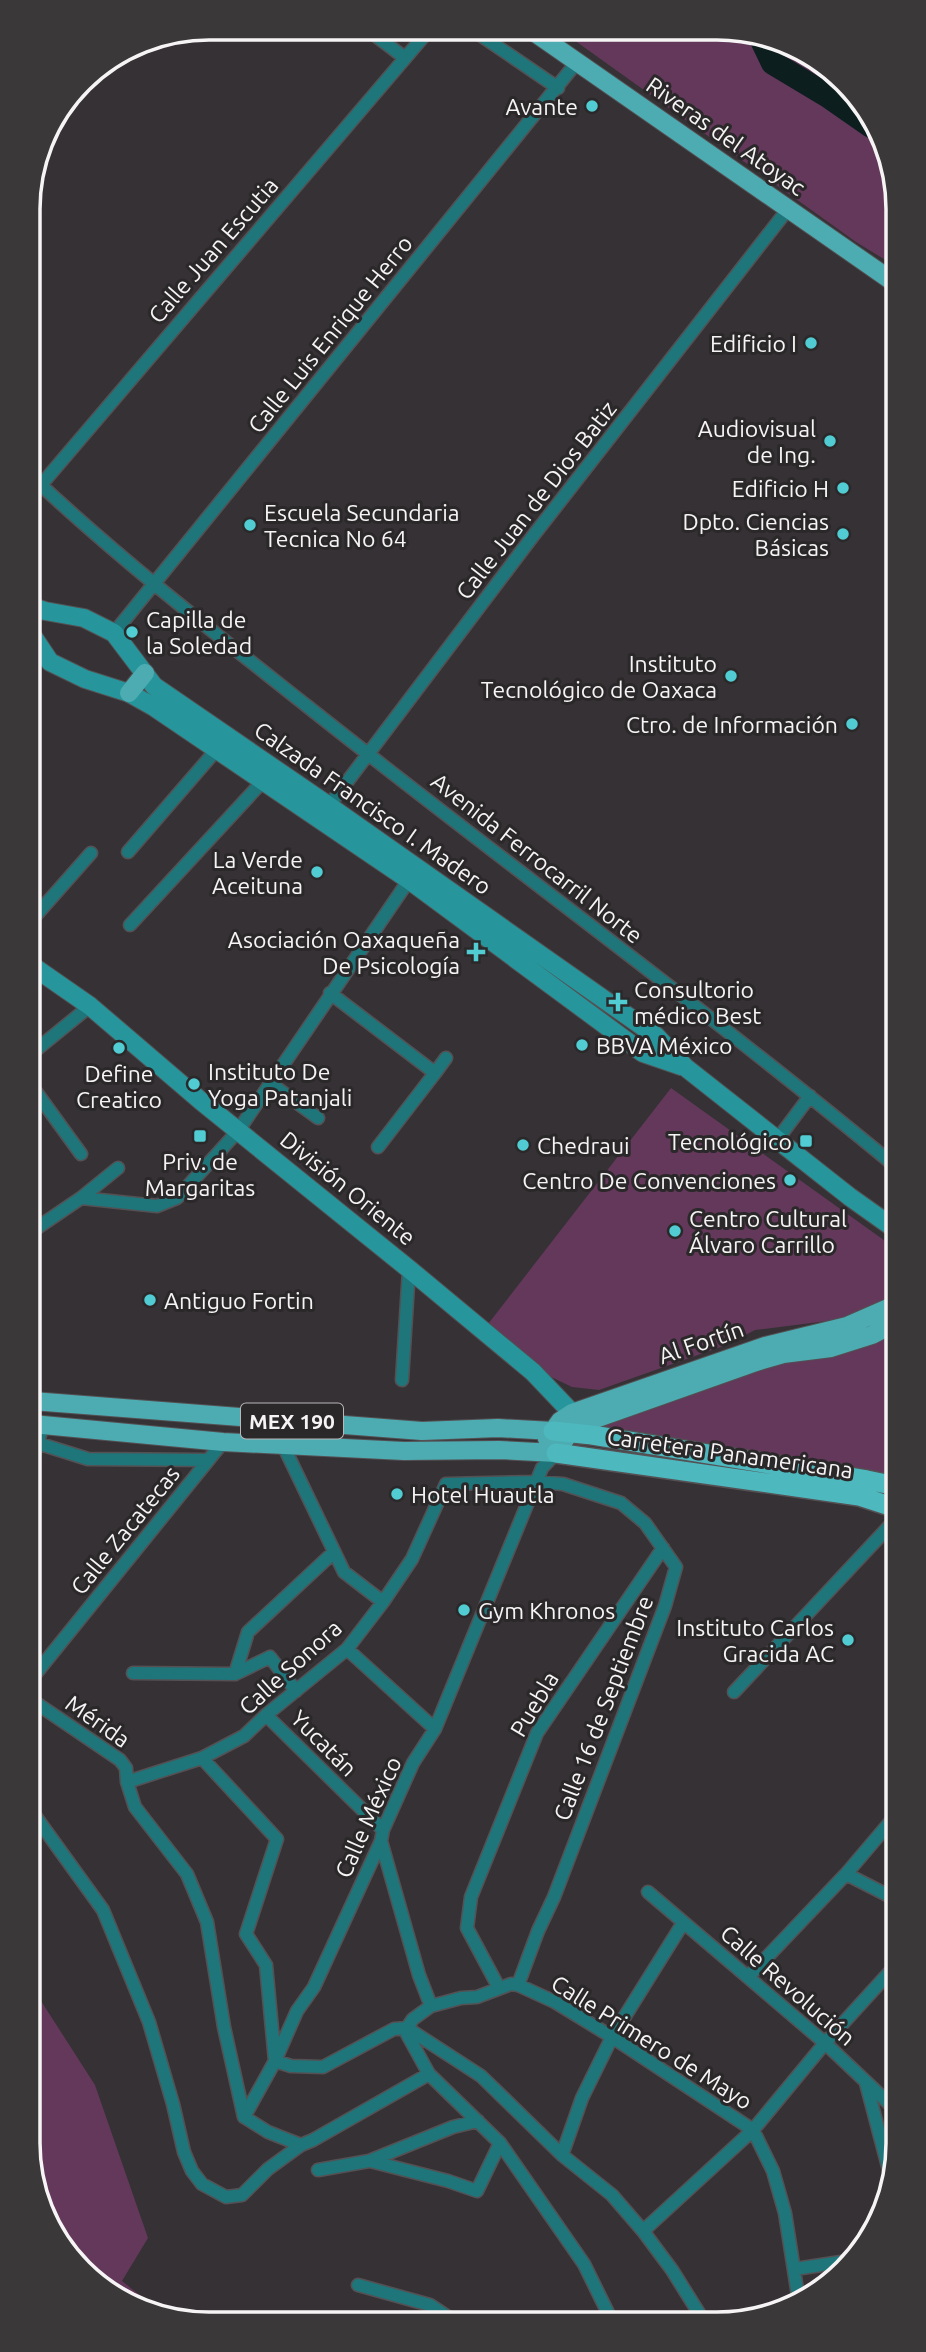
<svg xmlns="http://www.w3.org/2000/svg" width="926" height="2352" font-family="Ubuntu,sans-serif">
<style>
.green{fill:#63385b}
.lines{fill:none;stroke-linecap:round;stroke-linejoin:round}
.river{stroke:#0d1e1f;stroke-width:24}
.minor-casing{stroke:#545053;stroke-width:15}
.secondary-casing{stroke:#545053;stroke-width:20}
.primary-casing{stroke:#545053;stroke-width:20}
.trunk-casing{stroke:#545053;stroke-width:22}
.minor{stroke:#1e757a;stroke-width:12}
.secondary{stroke:#26969c;stroke-width:18}
.primary{stroke:#4dacb2;stroke-width:18}
.trunk{stroke:#4db8be;stroke-width:19}
.poi-dot{fill:#51ccd3;stroke:#2b282a;stroke-width:2.5}
.labels{text-anchor:middle;dominant-baseline:central;stroke-width:6;stroke-linejoin:round;paint-order:stroke}
.shield{fill:#2b282a;stroke:#b9b7b8;stroke-width:2}
.shield-label{font-size:21px;font-weight:bold;fill:#f6f4f5}
.poi-label{font-size:23px;fill:#f6f4f5;stroke:#2b282a;text-anchor:end}
.street-label{font-size:23px;fill:#f6f4f5;stroke:#2b282a}
.rim{fill:none;stroke:#f6f4f5;stroke-width:3.5}
</style>
<rect width="100%" height="100%" fill="#353134"/>
<!-- green -->
<path class="green" d="M 560,30 L 752,31 L 845,81 L 892,163 L 892,264 L 856,242 Z
M 671,1088 L 895,1248 L 895,1301 L 843,1319 L 755,1330 L 729,1344 L 599,1390 L 572,1387 L 545,1374 L 488,1324 Z
M 895,1337 L 896,1484 L 598,1428 L 599,1423 L 758,1365 Z
M 34,1990 L 95,2085 L 148,2238 L 122,2281 L 167,2317 L 89,2279 L 34,2189 Z"/>
<g class="lines">
<!-- river -->
<path class="river" d="M 760,36 L 773,63 L 828,96 L 871,126"/>
<defs>
<path id="minor" d="M 367,29 L 405,58
M 473,30 L 558,88
M 29,474 C 117,557 212,631 307,706 C 502,861 703,1007 895,1166
M 29,499 L 430,29
M 114,633 L 577,62
M 325,811 L 533,536 L 788,209
M 128,852 L 218,748
M 30,922 L 91,853
M 130,925 L 264,780
M 330,993 L 435,1073 L 378,1147
M 31,1054 L 90,1006
M 435,1073 L 446,1058
M 270,1083 L 318,1118
M 31,1085 L 81,1154
M 777,1140 L 810,1096
M 81,1198 L 118,1168
M 31,1232 L 81,1198 L 157,1206 L 177,1198 L 238,1131 L 413,874
M 402,1380 L 409,1269
M 37,1443 L 88,1459 L 208,1460
M 283,1445 L 344,1572 L 383,1602
M 32,1461 L 43,1425
M 347,1649 L 435,1729
M 133,1673 L 235,1674 L 270,1657 L 296,1691
M 235,1674 L 248,1632 L 334,1552
M 33,1677 L 223,1442
M 734,1692 L 896,1519
M 33,1701 L 120,1760 L 126,1768 L 127,1782 L 135,1807 L 187,1874 L 207,1922 L 224,2027 L 244,2117
M 266,1715 L 383,1830
M 202,1758 L 277,1839 L 246,1934 L 266,1965 L 275,2061 L 291,2066 L 323,2067 L 394,2029 L 407,2028 L 481,2076 L 562,2155 L 612,2195 L 643,2231 L 672,2270 L 702,2318
M 127,1782 L 202,1758 L 244,1736 L 266,1715 L 347,1649 L 383,1602 L 412,1559 L 446,1484 L 536,1482 L 563,1484 L 621,1503 L 645,1523 L 676,1567 L 665,1606 L 554,1897 L 538,1931 L 518,1985
M 33,1813 L 103,1910 L 149,2022 L 173,2104 L 184,2152 L 192,2171 L 202,2184 L 226,2197 L 242,2195 L 268,2169 L 301,2145 L 313,2140 L 429,2074
M 381,1841 L 419,1975 L 431,2006
M 846,1874 L 897,1900
M 648,1892 L 825,2043 L 898,2112
M 748,1977 L 846,1874 L 897,1814
M 499,1988 L 467,1928 L 471,1897 L 537,1733 L 663,1548
M 866,2083 L 890,2174
M 301,2145 L 268,2132 L 244,2117 L 275,2061 L 297,2011 L 314,1987 L 381,1841 L 383,1830 L 413,1763 L 435,1729 L 542,1468 L 556,1453
M 562,2155 L 582,2098 L 612,2037 L 683,1923
M 370,2161 L 448,2181 L 477,2191 L 500,2143
M 318,2170 L 369,2161 L 453,2127 L 478,2121
M 643,2231 L 753,2130 L 825,2043 L 897,1964
M 795,2269 L 854,2260
M 358,2285 L 430,2305 L 451,2319
M 611,2319 L 584,2264 L 500,2143 L 429,2074 L 407,2034 L 407,2028 L 413,2019 L 431,2006 L 461,1998 L 477,1997 L 511,1984 L 518,1985 L 555,2002 L 612,2037 L 753,2130 L 773,2171 L 785,2213 L 799,2302"/>
<path id="secondary" d="M 30,606 L 45,611 L 84,618 L 114,633 L 154,686 L 329,806 L 656,1036 L 685,1067 L 850,1197 L 895,1229
M 30,632 L 50,662 L 85,679 L 129,693 L 154,707 L 409,880 L 643,1053 L 681,1066
M 31,965 L 90,1006 L 201,1101 L 409,1269 L 533,1372 L 572,1413"/>
<path id="primary" d="M 531,30 L 892,281
M 129,693 L 145,673
M 32,1401 L 422,1431 L 498,1428 L 553,1431
M 32,1424 L 223,1442 L 404,1451 L 499,1450 L 556,1453 L 570,1432 L 581,1424 L 756,1362 L 783,1354 L 831,1348 L 872,1335 L 895,1323
M 547,1439 L 560,1421 L 572,1413 L 765,1346 L 847,1326 L 895,1305"/>
<path id="trunk" d="M 553,1431 L 592,1435 L 867,1480 L 896,1486
M 556,1453 L 859,1496 L 896,1508"/>
</defs>
<!-- minor casing -->
<use href="#minor" class="minor-casing"/>
<!-- secondary casing -->
<use href="#secondary" class="secondary-casing"/>
<!-- primary casing -->
<use href="#primary" class="primary-casing"/>
<!-- trunk casing -->
<use href="#trunk" class="trunk-casing"/>
<!-- minor -->
<use href="#minor" class="minor"/>
<!-- secondary -->
<use href="#secondary" class="secondary"/>
<!-- primary -->
<use href="#primary" class="primary"/>
<!-- trunk -->
<use href="#trunk" class="trunk"/>
</g>
<!-- markers -->
<g class="poi-dot">
<circle cx="592" cy="106" r="7"/>
<circle cx="811" cy="343" r="7"/>
<circle cx="830" cy="441" r="7"/>
<circle cx="843" cy="488" r="7"/>
<circle cx="250" cy="525" r="7"/>
<circle cx="843" cy="534" r="7"/>
<circle cx="132" cy="632" r="7"/>
<circle cx="731" cy="676" r="7"/>
<circle cx="852" cy="724" r="7"/>
<circle cx="317" cy="872" r="7"/>
<path d="M472.5 941.5h7v7h7v7h-7v7h-7v-7h-7v-7h7z"/>
<path d="M614.5 991.5h7v7h7v7h-7v7h-7v-7h-7v-7h7z"/>
<circle cx="582" cy="1045" r="7"/>
<circle cx="119" cy="1048" r="7"/>
<circle cx="194" cy="1084" r="7"/>
<rect x="193" y="1129" width="14" height="14" rx="3.5"/>
<rect x="799" y="1134" width="14" height="14" rx="3.5"/>
<circle cx="523" cy="1145" r="7"/>
<circle cx="790" cy="1180" r="7"/>
<circle cx="675" cy="1231" r="7"/>
<circle cx="150" cy="1300" r="7"/>
<circle cx="397" cy="1494" r="7"/>
<circle cx="464" cy="1610" r="7"/>
<circle cx="848" cy="1640" r="7"/>
</g>
<g class="labels">
<!-- shield labels -->
<rect class="shield" x="241" y="1403.5" width="102" height="35" rx="5"/>
<g class="shield-label">
<text x="292" y="1421">MEX 190</text>
</g>
<!-- poi labels -->
<g class="poi-label">
<text x="578" y="106">Avante</text>
<text x="797" y="343">Edificio I</text>
<text x="816" y="428">Audiovisual<tspan x="816" dy="26">de Ing.</tspan></text>
<text x="829" y="488">Edificio H</text>
<text x="264" y="512" text-anchor="start">Escuela Secundaria<tspan x="264" dy="26">Tecnica No 64</tspan></text>
<text x="829" y="521">Dpto. Ciencias<tspan x="829" dy="26">Básicas</tspan></text>
<text x="146" y="619" text-anchor="start">Capilla de<tspan x="146" dy="26">la Soledad</tspan></text>
<text x="717" y="663">Instituto<tspan x="717" dy="26">Tecnológico de Oaxaca</tspan></text>
<text x="838" y="724">Ctro. de Información</text>
<text x="303" y="859">La Verde<tspan x="303" dy="26">Aceituna</tspan></text>
<text x="460" y="939">Asociación Oaxaqueña<tspan x="460" dy="26">De Psicología</tspan></text>
<text x="634" y="989" text-anchor="start">Consultorio<tspan x="634" dy="26">médico Best</tspan></text>
<text x="596" y="1045" text-anchor="start">BBVA México</text>
<text x="208" y="1071" text-anchor="start">Instituto De<tspan x="208" dy="26">Yoga Patanjali</tspan></text>
<text x="119" y="1073" text-anchor="middle">Define<tspan x="119" dy="26">Creatico</tspan></text>
<text x="792" y="1141">Tecnológico</text>
<text x="537" y="1145" text-anchor="start">Chedraui</text>
<text x="200" y="1161" text-anchor="middle">Priv. de<tspan x="200" dy="26">Margaritas</tspan></text>
<text x="776" y="1180">Centro De Convenciones</text>
<text x="689" y="1218" text-anchor="start">Centro Cultural<tspan x="689" dy="26">Álvaro Carrillo</tspan></text>
<text x="164" y="1300" text-anchor="start">Antiguo Fortin</text>
<text x="411" y="1494" text-anchor="start">Hotel Huautla</text>
<text x="478" y="1610" text-anchor="start">Gym Khronos</text>
<text x="834" y="1627">Instituto Carlos<tspan x="834" dy="26">Gracida AC</tspan></text>
</g>
<!-- street labels -->
<g class="street-label">
<text transform="translate(726 136) rotate(35)">Riveras del Atoyac</text>
<text transform="translate(213 250) rotate(-49)">Calle Juan Escutia</text>
<text transform="translate(330 334) rotate(-51)">Calle Luis Enrique Herro</text>
<text transform="translate(536 500) rotate(-52)">Calle Juan de Dios Batiz</text>
<text transform="translate(373 808) rotate(35)">Calzada Francisco I. Madero</text>
<text transform="translate(537 858) rotate(38)">Avenida Ferrocarril Norte</text>
<text transform="translate(348 1188) rotate(39)">División Oriente</text>
<text transform="translate(701 1342) rotate(-19)">Al Fortín</text>
<text transform="translate(730 1453) rotate(8)">Carretera Panamericana</text>
<text transform="translate(125 1530) rotate(-51)">Calle Zacatecas</text>
<text transform="translate(290 1667) rotate(-42)">Calle Sonora</text>
<text transform="translate(534 1704) rotate(-59)">Puebla</text>
<text transform="translate(603 1708) rotate(-69)">Calle 16 de Septiembre</text>
<text transform="translate(98 1721) rotate(35)">Mérida</text>
<text transform="translate(324 1743) rotate(45)">Yucatán</text>
<text transform="translate(368 1817) rotate(-66)">Calle México</text>
<text transform="translate(788 1985) rotate(41)">Calle Revolución</text>
<text transform="translate(652 2042) rotate(32)">Calle Primero de Mayo</text>
</g>
</g>
<!-- crop -->
<path d="M0 0H926V2352H0ZM209 40H717A169 169 0 0 1 886 209V2143A169 169 0 0 1 717 2312H209A169 169 0 0 1 40 2143V209A169 169 0 0 1 209 40Z" fill="#3b383a" fill-rule="evenodd"/>
<path class="rim" d="M209 40H717A169 169 0 0 1 886 209V2143A169 169 0 0 1 717 2312H209A169 169 0 0 1 40 2143V209A169 169 0 0 1 209 40Z"/>
</svg>
